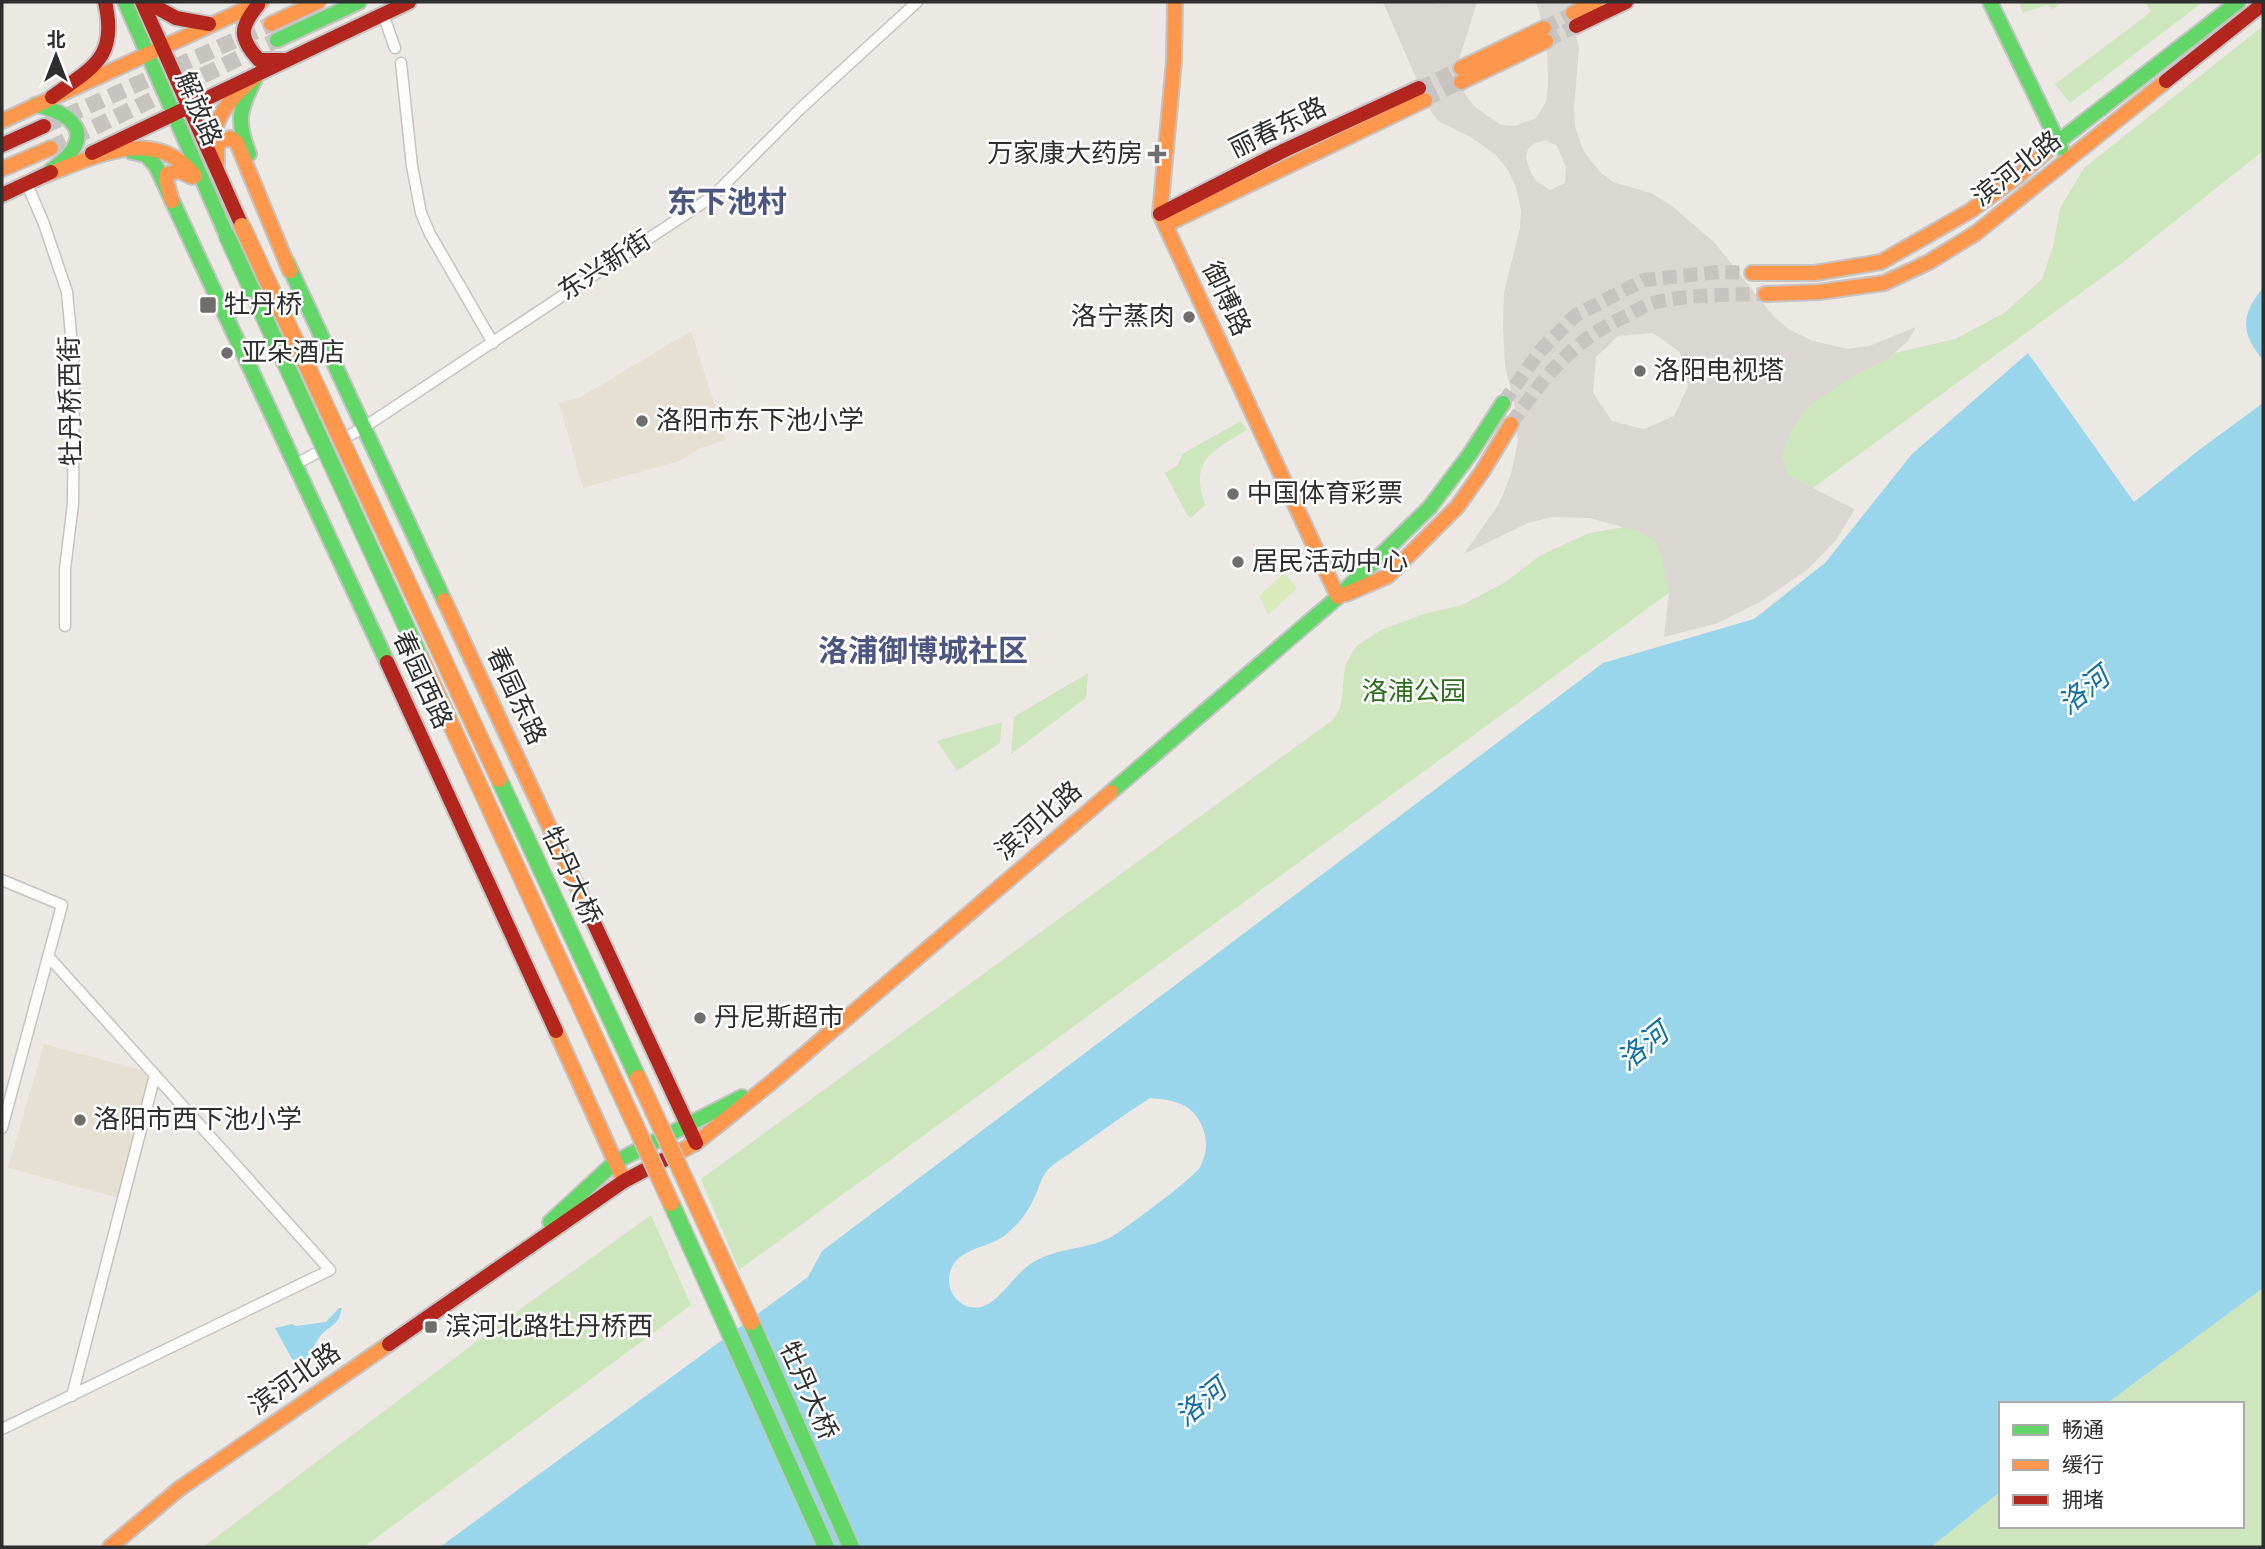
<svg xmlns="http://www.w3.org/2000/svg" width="2265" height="1549" font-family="Signika,'Noto Sans SC',sans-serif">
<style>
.education{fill:#e6e0d3}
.green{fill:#cee6be}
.pitch{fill:#d9eabb}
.plaza{fill:#dad6d2;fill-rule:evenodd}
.water{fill:#99d6ec;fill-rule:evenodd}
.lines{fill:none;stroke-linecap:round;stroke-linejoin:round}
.secondary-tunnel{stroke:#c6c3c0;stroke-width:14;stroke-dasharray:14 7;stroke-linecap:butt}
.primary-tunnel{stroke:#c6c3c0;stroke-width:16;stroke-dasharray:16 8;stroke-linecap:butt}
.street-casing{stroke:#c5c4c5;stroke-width:13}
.fast-casing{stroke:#c5c4c5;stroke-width:18}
.slow-casing{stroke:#c5c4c5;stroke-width:18}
.jam-casing{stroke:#c5c4c5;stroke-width:18}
.street{stroke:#fcfcfb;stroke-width:10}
.fast{stroke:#63d668;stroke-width:14}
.slow{stroke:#ff974d;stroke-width:14}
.jam{stroke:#b3261e;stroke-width:14}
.fast-bridge-casing{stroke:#c6c5c4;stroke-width:19;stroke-linecap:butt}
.slow-bridge-casing{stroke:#c6c5c4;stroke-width:19;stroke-linecap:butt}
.fast-bridge{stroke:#63d668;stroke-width:16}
.slow-bridge{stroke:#ff974d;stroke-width:16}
.poi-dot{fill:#706f6e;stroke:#fff;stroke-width:2.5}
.labels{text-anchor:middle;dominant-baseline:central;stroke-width:5;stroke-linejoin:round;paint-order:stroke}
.street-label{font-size:26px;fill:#2e2e2e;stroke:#fff}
.poi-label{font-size:26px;fill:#2e2e2e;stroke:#fff;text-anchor:start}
.park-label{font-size:26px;fill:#2c6e1b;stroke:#fff}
.water-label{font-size:28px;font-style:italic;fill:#0d6fa3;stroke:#fff}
.quarter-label{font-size:30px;font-weight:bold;fill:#4d5680;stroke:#fff}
</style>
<rect width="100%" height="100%" fill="#ece8e4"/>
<!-- education -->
<path class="education" d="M 691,331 L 726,440 L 701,448 L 679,461 L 583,488 L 559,403 L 581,397 Z
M 44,1044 L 149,1072 L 119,1198 L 8,1168 Z"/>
<!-- green -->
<path class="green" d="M 2019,2 L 2062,2 L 2053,9 L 2047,5 L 2023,13 Z
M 2145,2 L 2203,2 L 2070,103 L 2055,84 L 2151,12 Z
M 2263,26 L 2263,151 L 2126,260 L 739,1270 L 701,1179 L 1334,719 L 1341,705 L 1345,666 L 1356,646 L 1381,630 L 1424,614 L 1462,605 L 1504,583 L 1541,555 L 1589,533 L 1637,525 L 1860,361 L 1955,339 L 2004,313 L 2042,279 L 2053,247 L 2060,208 L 2084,168 Z
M 1241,421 L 1247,430 C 1213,451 1189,459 1205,505 L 1191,518 L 1187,515 L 1165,473 L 1178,465 L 1182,454 Z
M 1088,673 L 1086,698 L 1011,754 L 1014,717 Z
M 1002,722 L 1000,743 L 957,771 L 937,741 Z
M 651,1215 L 691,1305 L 364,1547 L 203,1547 L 512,1315 Z
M 2263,1288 L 2263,1547 L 1931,1547 L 2001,1491 L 2001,1526 L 2242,1526 L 2242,1404 L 2106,1404 Z"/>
<!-- pitch -->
<path class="pitch" d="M 1284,573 L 1297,588 L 1268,615 L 1259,596 Z"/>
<!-- plaza -->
<path class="plaza" d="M 1383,2 L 1430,2 L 1439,4 L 1446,2 L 1477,2 L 1459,59 L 1460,81 L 1466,96 L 1475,107 L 1501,125 L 1515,126 L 1536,118 L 1546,102 L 1548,87 L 1547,40 L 1536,2 L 1568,2 L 1579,48 L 1574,108 L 1575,127 L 1584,152 L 1601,173 L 1613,182 L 1651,193 L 1672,206 L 1714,242 L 1774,317 L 1790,330 L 1813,341 L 1848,349 L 1869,346 L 1916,327 L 1908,341 L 1889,358 L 1854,375 L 1809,405 L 1791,430 L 1782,457 L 1788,476 L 1855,509 L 1836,540 L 1807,570 L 1760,602 L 1718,623 L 1664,637 L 1669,591 L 1663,562 L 1655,541 L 1640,532 L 1590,518 L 1552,517 L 1528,523 L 1464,554 L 1499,504 L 1511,474 L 1518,441 L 1515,408 L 1505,365 L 1503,328 L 1504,292 L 1520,228 L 1521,211 L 1516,187 L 1508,170 L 1495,154 L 1472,138 L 1438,121 L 1429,108 ZM 1546,140 L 1557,146 L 1566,167 L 1565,183 L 1550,190 L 1536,181 L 1529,169 L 1526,157 L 1528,149 L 1535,143 ZM 1653,333 L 1680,352 L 1688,386 L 1674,416 L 1644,429 L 1612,421 L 1593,393 L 1596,357 L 1618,336 Z"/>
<!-- water -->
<path class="water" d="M 2263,288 L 2263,360 C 2241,334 2240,315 2263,288 Z
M 2028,353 L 2134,502 L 2199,450 L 2263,403 L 2263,1288 L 2106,1404 L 2001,1404 L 2001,1491 L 1931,1547 L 440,1547 L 808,1277 L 822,1251 L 1603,663 L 1754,619 L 1825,563 L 1912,454 ZM 1150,1098 C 1174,1100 1192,1103 1202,1126 C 1208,1140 1207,1154 1200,1167 C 1194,1178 1127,1227 1113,1236 C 1088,1250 1057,1247 1032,1263 C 1015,1273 999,1303 981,1307 C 955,1312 939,1281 956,1261 C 969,1246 997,1246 1011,1230 C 1022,1220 1029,1210 1035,1196 C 1039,1188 1041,1178 1046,1172 C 1052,1164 1064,1158 1072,1152 C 1098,1134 1123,1115 1150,1098 Z
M 339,1308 L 342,1308 C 338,1328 329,1324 319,1338 C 313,1346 311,1355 303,1362 L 292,1359 L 275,1328 L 292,1324 L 296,1326 L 326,1322 Z"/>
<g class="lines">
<!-- secondary-tunnel -->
<path class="secondary-tunnel" d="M 1544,28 L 1573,13
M 1546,41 L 1576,26
M 1419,88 L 1461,68
M 1425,100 L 1461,82
M 1503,403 L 1540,351 L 1576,315 L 1644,280 L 1719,272 L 1752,273
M 1511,424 C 1545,376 1572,340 1628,315 C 1637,310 1647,304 1657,302 C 1692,294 1730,295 1765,294"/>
<!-- primary-tunnel -->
<path class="primary-tunnel" d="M 44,126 L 271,24
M 51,148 L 277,40"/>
<defs>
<path id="street" d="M 383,14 L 395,48
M 401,63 L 412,166 L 421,213 L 430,234 L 493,343
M 27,184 L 44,224 L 67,292 L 74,367 L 73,504 L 65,569 L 65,626
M 296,464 L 363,428 L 713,196 L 800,109 L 917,2
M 2,880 L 62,905 L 2,1128
M 72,1396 L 155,1075
M 2,1429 L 330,1270 L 48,956"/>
<path id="fast" d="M 125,2 L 227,236
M 1990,2 L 2061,148
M 277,40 L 359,2
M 35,105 C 57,109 92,124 71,152 C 66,160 57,165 50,171
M 2054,145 L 2238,2
M 132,152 L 146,155 L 156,166 L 387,662
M 249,154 C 236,121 239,110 255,79
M 287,262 L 444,600
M 1111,792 L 1338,597 L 1430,507 L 1470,454 L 1503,403
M 550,1222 L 615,1162 L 742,1097"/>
<path id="slow" d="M 1175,2 L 1174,61 L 1160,214 L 1338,597
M 1573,13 L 1596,2
M 271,24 L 318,2
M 1461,68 L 1544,28
M 1461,82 L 1546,41
M 2,121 L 261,2
M 213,151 C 211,117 232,97 256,76
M 217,164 L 217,147 L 220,141 L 231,138 L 237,143 L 290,271
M 2,169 L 51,148
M 43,176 C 92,158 154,124 195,176
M 172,201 L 166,180 L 167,174 L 180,171 L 192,177
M 1165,225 L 1425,100
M 1752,273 L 1815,273 L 1881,262 L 1970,211 L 2018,176 L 2054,145
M 1765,294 L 1819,292 L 1884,283 L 1929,262 L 1976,233 L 2166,81
M 1346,594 L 1388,576 L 1457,507 L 1482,472 L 1511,424
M 444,600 L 587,908
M 556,1031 L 624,1181
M 675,1154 L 696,1143 L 772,1082 L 1111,792
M 110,1547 L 179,1489 L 389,1344"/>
<path id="jam" d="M 142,2 L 242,226
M 147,2 L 176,18 L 209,24
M 258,5 C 239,28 239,38 259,60 L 284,60
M 1576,26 L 1626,2
M 2166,81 L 2263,4
M 52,97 C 93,67 118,58 105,2
M 2,145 L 44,126
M 92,153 L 409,2
M 2,195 L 51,172
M 1160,214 L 1285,150 L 1419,88
M 387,662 L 556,1031
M 587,908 L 696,1143
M 389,1344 L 624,1181 L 675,1154"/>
</defs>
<!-- street casing -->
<use href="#street" class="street-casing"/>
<!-- fast casing -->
<use href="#fast" class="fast-casing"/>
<!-- slow casing -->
<use href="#slow" class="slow-casing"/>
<!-- jam casing -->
<use href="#jam" class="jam-casing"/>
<!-- street -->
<use href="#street" class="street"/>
<!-- fast -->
<use href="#fast" class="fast"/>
<!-- slow -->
<use href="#slow" class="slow"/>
<!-- jam -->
<use href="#jam" class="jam"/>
<defs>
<path id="fast-bridge" d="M 227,236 L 421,659
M 499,779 L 638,1078
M 671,1203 L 826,1547
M 751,1322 L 851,1547"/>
<path id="slow-bridge" d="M 242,226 L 499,779
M 421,659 L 671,1203
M 638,1078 L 751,1322"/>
</defs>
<!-- fast-bridge casing -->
<use href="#fast-bridge" class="fast-bridge-casing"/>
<!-- slow-bridge casing -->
<use href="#slow-bridge" class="slow-bridge-casing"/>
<!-- fast-bridge -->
<use href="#fast-bridge" class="fast-bridge"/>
<!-- slow-bridge -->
<use href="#slow-bridge" class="slow-bridge"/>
</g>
<!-- markers -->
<g class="poi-dot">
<path d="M1153.5 143.5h7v7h7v7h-7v7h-7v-7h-7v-7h7z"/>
<rect x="199" y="296" width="18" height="18" rx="3.5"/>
<circle cx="1189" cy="317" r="7"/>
<circle cx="227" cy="353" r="7"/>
<circle cx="1640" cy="371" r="7"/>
<circle cx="642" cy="421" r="7"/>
<circle cx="1233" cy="494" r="7"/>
<circle cx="1238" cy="562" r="7"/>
<circle cx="700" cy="1018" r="7"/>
<circle cx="80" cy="1120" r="7"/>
<rect x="424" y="1320" width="14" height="14" rx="3.5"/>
</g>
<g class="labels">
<!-- street labels -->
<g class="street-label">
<text transform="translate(198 109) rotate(67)">解放路</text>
<text transform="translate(1278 128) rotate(-26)">丽春东路</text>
<text transform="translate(2017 169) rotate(-38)">滨河北路</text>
<text transform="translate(605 266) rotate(-33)">东兴新街</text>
<text transform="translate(1226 299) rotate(65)">御博路</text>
<text transform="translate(71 401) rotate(-91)">牡丹桥西街</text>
<text transform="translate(422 680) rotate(65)">春园西路</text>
<text transform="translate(516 696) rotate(65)">春园东路</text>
<text transform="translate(1039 821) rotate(-41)">滨河北路</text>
<text transform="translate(571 876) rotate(65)">牡丹大桥</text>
<text transform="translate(295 1379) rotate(-35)">滨河北路</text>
<text transform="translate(808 1391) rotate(66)">牡丹大桥</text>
</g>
<!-- poi labels -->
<g class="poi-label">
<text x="1143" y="154" text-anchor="end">万家康大药房</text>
<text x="224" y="305">牡丹桥</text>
<text x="1175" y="317" text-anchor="end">洛宁蒸肉</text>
<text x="241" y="353">亚朵酒店</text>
<text x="1654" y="371">洛阳电视塔</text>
<text x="656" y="421">洛阳市东下池小学</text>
<text x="1247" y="494">中国体育彩票</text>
<text x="1252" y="562">居民活动中心</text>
<text x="714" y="1018">丹尼斯超市</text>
<text x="94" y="1120">洛阳市西下池小学</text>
<text x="445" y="1327">滨河北路牡丹桥西</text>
</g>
<!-- park labels -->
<g class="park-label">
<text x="1414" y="692">洛浦公园</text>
</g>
<!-- water labels -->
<g class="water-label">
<text transform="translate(2084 691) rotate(-39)">洛河</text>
<text transform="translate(1643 1047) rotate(-39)">洛河</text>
<text transform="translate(1201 1403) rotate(-39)">洛河</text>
</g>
<!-- quarter labels -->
<g class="quarter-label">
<text x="727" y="202">东下池村</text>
<text x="923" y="651">洛浦御博城社区</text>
</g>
</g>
<!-- border -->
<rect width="2265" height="1549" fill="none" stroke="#2e2e2e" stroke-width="7"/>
<!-- legend -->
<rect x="1999" y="1402" width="245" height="126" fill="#ffffff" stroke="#ababab" stroke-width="2"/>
<rect x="2013" y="1425" width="35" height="10" fill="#63d668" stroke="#ababab" stroke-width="2"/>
<text x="2062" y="1437" font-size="21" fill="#2e2e2e">畅通</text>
<rect x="2013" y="1460" width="35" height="10" fill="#ff974d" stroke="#ababab" stroke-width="2"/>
<text x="2062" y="1472" font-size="21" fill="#2e2e2e">缓行</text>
<rect x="2013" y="1495" width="35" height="10" fill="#b3261e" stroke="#ababab" stroke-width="2"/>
<text x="2062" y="1507" font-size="21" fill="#2e2e2e">拥堵</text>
<!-- north arrow -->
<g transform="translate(56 56)" stroke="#ffffff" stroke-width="5" paint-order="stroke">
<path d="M0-5L12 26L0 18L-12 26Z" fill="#2e2e2e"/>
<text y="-10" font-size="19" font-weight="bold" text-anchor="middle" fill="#2e2e2e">北</text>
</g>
</svg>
